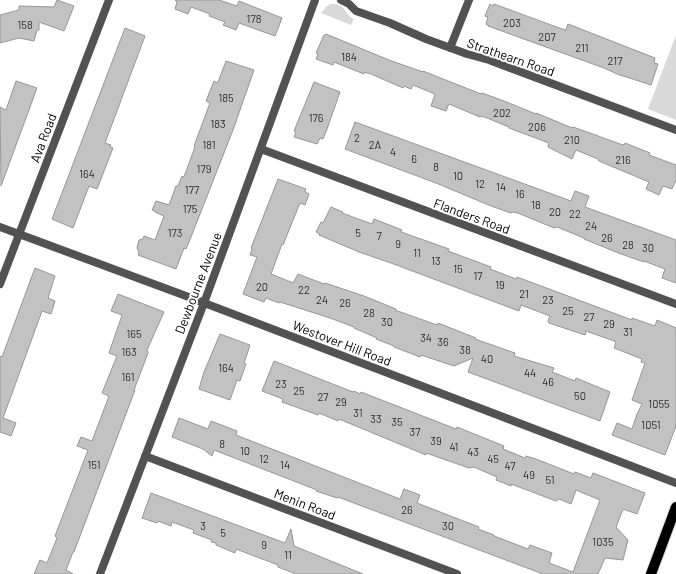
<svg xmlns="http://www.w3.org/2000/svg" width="676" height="574" font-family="Barlow,sans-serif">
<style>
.green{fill:#d9d9d9}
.building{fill:#c2c2c2;stroke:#969696}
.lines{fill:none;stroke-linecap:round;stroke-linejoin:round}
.primary-casing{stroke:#dbdbdb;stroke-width:12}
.minor{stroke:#525252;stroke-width:8}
.primary{stroke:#000;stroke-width:10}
.labels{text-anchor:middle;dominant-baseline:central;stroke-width:4;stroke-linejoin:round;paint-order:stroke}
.number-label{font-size:11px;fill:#303030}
.street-label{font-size:13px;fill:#000;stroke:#fff}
</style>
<rect width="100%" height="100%" fill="#fff"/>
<!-- green -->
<path class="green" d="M 331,4 C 346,3 343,13 354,19 L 351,25 L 321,13 L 327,6 Z
M 676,35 L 676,120 L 648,109 Z"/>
<!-- building -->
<path class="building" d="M 57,0 L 74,6 L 64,31 L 39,22 L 39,30 L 37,30 L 34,41 L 19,38 L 0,43 L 0,15 L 19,10 L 19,6 L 54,7 Z
M 175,0 L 219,0 L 237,6 L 239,1 L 282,18 L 275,36 L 239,23 L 236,30 L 223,25 L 225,22 L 209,16 L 210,14 L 191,7 L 188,14 L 175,9 L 177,2 Z
M 490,4 L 493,6 L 494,4 L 562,29 L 566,30 L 568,24 L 655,58 L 654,63 L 658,64 L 651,85 L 617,74 L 604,68 L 488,26 L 488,25 L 486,24 L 488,17 L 485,16 Z
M 125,28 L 145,36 L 105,143 L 111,145 L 110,147 L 113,148 L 97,189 L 89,186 L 73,228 L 52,219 Z
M 326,34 L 389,60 L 423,72 L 423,71 L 438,77 L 481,94 L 482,93 L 504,101 L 536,114 L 536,113 L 570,127 L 573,128 L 573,127 L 590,133 L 620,144 L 624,145 L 625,143 L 650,153 L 649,155 L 676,165 L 676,180 L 672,189 L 663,186 L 659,195 L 646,189 L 649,182 L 599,161 L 598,159 L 576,150 L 572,159 L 548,147 L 549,143 L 509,128 L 509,127 L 487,118 L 481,116 L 480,117 L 449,104 L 446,111 L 431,106 L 435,94 L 413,85 L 411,89 L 404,86 L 403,88 L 371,74 L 364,72 L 364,74 L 334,62 L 333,65 L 316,59 L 318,54 L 316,53 L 324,35 L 325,35 Z
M 226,61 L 254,70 L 233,130 L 189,242 L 186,249 L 184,248 L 176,269 L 138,255 L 139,252 L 137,248 L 139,240 L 143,239 L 144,236 L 155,240 L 164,216 L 155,212 L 155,211 L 152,210 L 156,201 L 169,205 L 176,186 L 178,186 L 182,176 L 184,177 L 195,147 L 194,146 L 210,103 L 206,101 L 214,81 L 217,83 L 218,82 Z
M 16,81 L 37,88 L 1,186 L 0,107 L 6,110 Z
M 314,82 L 340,92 L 327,129 L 323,139 L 320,138 L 317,144 L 294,137 L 296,132 L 294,131 Z
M 355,122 L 571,201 L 575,191 L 589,196 L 585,207 L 676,240 L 676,283 L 662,278 L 665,269 L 644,261 L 644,262 L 621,254 L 584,239 L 584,238 L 557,227 L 554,228 L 518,213 L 512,212 L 511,213 L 491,206 L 436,183 L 345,149 Z
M 278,179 L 306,189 L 305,192 L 309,194 L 305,205 L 300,203 L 283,245 L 282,244 L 271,274 L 293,283 L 298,274 L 324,284 L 325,283 L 364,296 L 396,309 L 395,310 L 437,325 L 438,323 L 476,338 L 475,339 L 515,353 L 514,356 L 554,368 L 552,372 L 575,381 L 576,378 L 610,392 L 600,421 L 468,372 L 473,358 L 454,366 L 421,355 L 420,357 L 394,347 L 394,346 L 376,339 L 377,338 L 354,328 L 354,327 L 330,318 L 280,302 L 279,303 L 266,298 L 264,302 L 243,294 L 257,257 L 250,255 L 252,249 L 251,248 Z
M 331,207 L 343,212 L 342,213 L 372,224 L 374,219 L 402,230 L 401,232 L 449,249 L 448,251 L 491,267 L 490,269 L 516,279 L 517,277 L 632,320 L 632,318 L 655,326 L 657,320 L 676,328 L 676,426 L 665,455 L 612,435 L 617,423 L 632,429 L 637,414 L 642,404 L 632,400 L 645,363 L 641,362 L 642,359 L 614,348 L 616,342 L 614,341 L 586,331 L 585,335 L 549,323 L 548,321 L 550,316 L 521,305 L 519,311 L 391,263 L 359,252 L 319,235 L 320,234 L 316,232 L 321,222 L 323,223 Z
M 35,268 L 55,276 L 48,298 L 55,301 L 51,314 L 42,311 L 3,418 L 16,423 L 11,436 L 0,432 L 0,356 L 2,357 Z
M 118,294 L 164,312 L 147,350 L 148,353 L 134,390 L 135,390 L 74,552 L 73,552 L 66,570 L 73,574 L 34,574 L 40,560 L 47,563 L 57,538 L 55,536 L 88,450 L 77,446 L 81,437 L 92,441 L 109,396 L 102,393 L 117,356 L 109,353 L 122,315 L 111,311 Z
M 220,334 L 250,345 L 244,363 L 246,364 L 240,381 L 237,380 L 230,400 L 199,389 L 204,372 Z
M 274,361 L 353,392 L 354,391 L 360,394 L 361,392 L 456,429 L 457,427 L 504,446 L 503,449 L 525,458 L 526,456 L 536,459 L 574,474 L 575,472 L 591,478 L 593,473 L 645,493 L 637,514 L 623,509 L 616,527 L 628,540 L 623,560 L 605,558 L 598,574 L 543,574 L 338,497 L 337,498 L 316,491 L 317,490 L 214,450 L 212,456 L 203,449 L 172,437 L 179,418 L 208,429 L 211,421 L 237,431 L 236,435 L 400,499 L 404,489 L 420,495 L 417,503 L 479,527 L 478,529 L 494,535 L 494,536 L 528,549 L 530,545 L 552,553 L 549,563 L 573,572 L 600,500 L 576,490 L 571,504 L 559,499 L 556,501 L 511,484 L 511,486 L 496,480 L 497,477 L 474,467 L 469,468 L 426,453 L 426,455 L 339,419 L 338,421 L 319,413 L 318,415 L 282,402 L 283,399 L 262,391 Z
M 151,493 L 285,543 L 291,529 L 294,546 L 363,574 L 296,574 L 278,567 L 278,565 L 236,549 L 235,553 L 216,545 L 216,543 L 211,542 L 212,540 L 193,533 L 194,530 L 172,522 L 171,526 L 158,521 L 157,523 L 142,518 Z"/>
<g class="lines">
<defs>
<path id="primary" d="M 651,574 L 676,507"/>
</defs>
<!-- primary casing -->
<use href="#primary" class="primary-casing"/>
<!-- minor -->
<path class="minor" d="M 341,0 L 349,4 L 356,11 L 390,23 L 426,39 L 467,54 L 489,60 L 676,130
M 450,48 L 469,0
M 261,149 L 676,304
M 0,227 L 186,296 L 676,483
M 0,284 L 109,0
M 145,456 L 457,574
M 100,574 L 204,303 L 315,0"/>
<!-- primary -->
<use href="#primary" class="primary"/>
</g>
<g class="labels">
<!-- number labels -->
<g class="number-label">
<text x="254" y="18">178</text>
<text x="512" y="22">203</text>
<text x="25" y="24">158</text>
<text x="547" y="36">207</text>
<text x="582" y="47">211</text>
<text x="349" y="56">184</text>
<text x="615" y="60">217</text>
<text x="226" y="97">185</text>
<text x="502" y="112">202</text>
<text x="316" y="117">176</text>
<text x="218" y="123">183</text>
<text x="537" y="126">206</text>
<text x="357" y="137">2</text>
<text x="572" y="139">210</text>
<text x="209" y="144">181</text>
<text x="375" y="144">2A</text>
<text x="393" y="151">4</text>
<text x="414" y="158">6</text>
<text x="623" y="159">216</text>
<text x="436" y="166">8</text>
<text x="204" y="168">179</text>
<text x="87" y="173">164</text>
<text x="458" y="175">10</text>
<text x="480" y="183">12</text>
<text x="501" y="186">14</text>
<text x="192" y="189">177</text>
<text x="520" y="193">16</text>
<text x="536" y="204">18</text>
<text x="190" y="208">175</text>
<text x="555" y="211">20</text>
<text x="575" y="213">22</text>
<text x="591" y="225">24</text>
<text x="175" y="232">173</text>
<text x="358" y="232">5</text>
<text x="379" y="235">7</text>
<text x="607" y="237">26</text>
<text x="398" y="243">9</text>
<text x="628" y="244">28</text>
<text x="648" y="247">30</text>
<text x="417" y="252">11</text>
<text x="436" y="260">13</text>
<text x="458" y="268">15</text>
<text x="478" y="275">17</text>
<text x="500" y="284">19</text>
<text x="262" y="286">20</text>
<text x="304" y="289">22</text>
<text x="524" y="293">21</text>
<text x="322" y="299">24</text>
<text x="548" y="299">23</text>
<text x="345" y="302">26</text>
<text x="568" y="310">25</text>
<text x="369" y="312">28</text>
<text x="589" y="316">27</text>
<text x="387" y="321">30</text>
<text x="609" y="323">29</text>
<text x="628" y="331">31</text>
<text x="134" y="333">165</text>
<text x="426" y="337">34</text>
<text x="443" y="341">36</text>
<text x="465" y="349">38</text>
<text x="129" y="351">163</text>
<text x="487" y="358">40</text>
<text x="226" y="367">164</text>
<text x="530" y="372">44</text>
<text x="128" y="376">161</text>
<text x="548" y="381">46</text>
<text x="281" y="383">23</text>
<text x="299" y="390">25</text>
<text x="580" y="395">50</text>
<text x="323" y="396">27</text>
<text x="341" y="401">29</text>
<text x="659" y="403">1055</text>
<text x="358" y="412">31</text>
<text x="376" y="418">33</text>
<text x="397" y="421">35</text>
<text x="651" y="424">1051</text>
<text x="415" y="431">37</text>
<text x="436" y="440">39</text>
<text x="222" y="443">8</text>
<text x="454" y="446">41</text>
<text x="245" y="450">10</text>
<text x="473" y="451">43</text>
<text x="264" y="458">12</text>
<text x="493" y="458">45</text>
<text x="94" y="464">151</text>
<text x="285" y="464">14</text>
<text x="510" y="465">47</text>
<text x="529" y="474">49</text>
<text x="550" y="479">51</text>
<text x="407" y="509">26</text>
<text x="203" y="525">3</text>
<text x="448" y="525">30</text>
<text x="223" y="532">5</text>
<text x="603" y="541">1035</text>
<text x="264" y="544">9</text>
<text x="288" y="554">11</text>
</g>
<!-- street labels -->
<g class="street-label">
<text transform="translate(511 57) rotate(19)">Strathearn Road</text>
<text transform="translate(43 138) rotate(-69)">Ava Road</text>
<text transform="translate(472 216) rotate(20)">Flanders Road</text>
<text transform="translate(198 283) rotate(-69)">Dewbourne Avenue</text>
<text transform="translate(342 343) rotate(21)">Westover Hill Road</text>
<text transform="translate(305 504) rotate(21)">Menin Road</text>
</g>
</g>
</svg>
